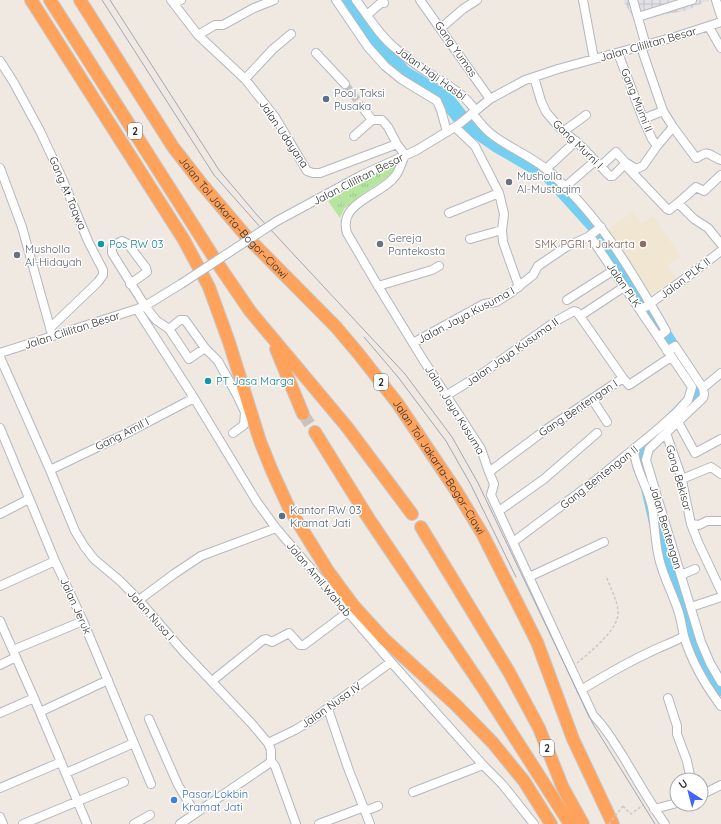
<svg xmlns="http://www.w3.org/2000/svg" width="721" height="824" font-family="Quicksand,sans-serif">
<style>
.industrial{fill:url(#industrial-grid)}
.education{fill:#f0e6d1}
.park{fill:url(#park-tufts)}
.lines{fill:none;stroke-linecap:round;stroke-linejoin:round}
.river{stroke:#75cff0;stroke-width:16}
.minor-tunnel{stroke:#c8c4bd;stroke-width:8;stroke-dasharray:8 4;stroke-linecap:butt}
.highway-tunnel{stroke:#c8c4bd;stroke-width:12;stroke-dasharray:12 6;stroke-linecap:butt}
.minor-casing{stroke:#b4b7c1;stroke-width:10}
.highway-casing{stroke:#c9c9c9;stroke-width:14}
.path{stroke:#c9c9c9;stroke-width:1.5;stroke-dasharray:3 2;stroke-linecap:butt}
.minor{stroke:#fff;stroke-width:8}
.highway{stroke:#ffa35c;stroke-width:12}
.tram{stroke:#a3a6b8;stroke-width:1}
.minor-bridge-casing{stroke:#b4b7c1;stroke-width:10;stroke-linecap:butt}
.path-bridge{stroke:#c9c9c9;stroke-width:1.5;stroke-dasharray:3 2;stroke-linecap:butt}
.minor-bridge{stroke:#fff;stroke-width:8}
.service-dot{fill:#5c6f8a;stroke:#fff;stroke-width:1.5}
.worship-dot{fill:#6b7280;stroke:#fff;stroke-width:1.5}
.culture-dot{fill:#0f9aa8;stroke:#fff;stroke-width:1.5}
.education-dot{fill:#8d6e63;stroke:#fff;stroke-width:1.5}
.shop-dot{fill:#3f7fe0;stroke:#fff;stroke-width:1.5}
.labels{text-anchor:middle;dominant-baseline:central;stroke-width:3;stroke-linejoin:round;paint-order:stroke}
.shield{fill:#fff;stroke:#6d6d6d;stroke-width:1}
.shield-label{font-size:10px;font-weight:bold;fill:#2e2e2e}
.street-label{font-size:11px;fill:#2e2e2e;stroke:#fff}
.service-label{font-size:11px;fill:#4e5e75;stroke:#fff;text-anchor:start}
.worship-label{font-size:11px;fill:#5b616d;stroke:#fff;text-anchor:start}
.culture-label{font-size:11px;fill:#0d838f;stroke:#fff;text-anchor:start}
.education-label{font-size:11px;fill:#785e54;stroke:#fff;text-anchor:end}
.shop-label{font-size:11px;fill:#366cbe;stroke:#fff;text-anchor:start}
</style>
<defs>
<pattern id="industrial-grid" width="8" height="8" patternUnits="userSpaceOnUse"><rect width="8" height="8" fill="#e3e1e8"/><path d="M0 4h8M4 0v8" fill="none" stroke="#c3c1c7"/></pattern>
<pattern id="park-tufts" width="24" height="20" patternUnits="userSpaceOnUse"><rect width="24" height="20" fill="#b6e59e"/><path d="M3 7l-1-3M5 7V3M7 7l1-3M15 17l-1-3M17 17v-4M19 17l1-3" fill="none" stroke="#9dc588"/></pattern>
</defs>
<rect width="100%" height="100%" fill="#efe9e1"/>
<!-- industrial -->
<path class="industrial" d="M 623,0 L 709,0 L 688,10 L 643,19 L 634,20 Z"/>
<!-- education -->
<path class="education" d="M 633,212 L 641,224 L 653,216 L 680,256 L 667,265 L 676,279 L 650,296 L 606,231 Z"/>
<!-- park -->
<path class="park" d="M 400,159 L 394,173 L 364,193 L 344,209 L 340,218 L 328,201 Z"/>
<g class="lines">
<!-- river -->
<path class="river" d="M 340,0 L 403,73 L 446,99 L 464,122 L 496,144 L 548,174 L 595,226 L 700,392 L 641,453 L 660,536 L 681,606 L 702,656 L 721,688"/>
<!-- minor-tunnel -->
<path class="minor-tunnel" d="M 345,84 L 363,108"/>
<!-- highway-tunnel -->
<path class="highway-tunnel" d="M 303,414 L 315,432"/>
<defs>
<path id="minor" d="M 171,0 L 198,35 L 245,79 L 275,117 L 307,171 L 313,173 L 320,173 L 397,144 L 405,155 C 402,161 400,170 396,175 C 383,195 337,202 347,233 L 378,286 L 422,358 L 481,449 L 489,472 L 494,484 L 491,495 L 593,715 C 607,729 613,741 624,758 C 637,780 650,803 665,824
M 336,0 L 368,47 L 385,66 L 401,79 L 437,101 L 441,110 L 447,132
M 356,0 C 368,16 379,35 395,48 C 407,58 420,68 432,75 C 448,85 464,94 475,110
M 420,0 L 490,99
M 583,0 L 594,59
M 633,0 L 646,46
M 716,0 L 721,16
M 174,3 L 181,0
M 367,15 L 382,2 L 384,3
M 638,17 L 692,0
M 709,27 L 721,48
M 441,28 L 463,9 L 477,0
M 198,35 L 215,25 L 223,25 L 254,8 L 274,0
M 641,47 L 663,111
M 316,53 L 345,84
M 618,53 L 643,119 L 652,139 L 657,146
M 0,61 L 14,83 L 40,131 L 62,178 L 88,241 L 103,270 L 103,275 L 98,282 L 50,328
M 534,77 L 541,101 L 546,112 L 559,127 L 582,147 L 610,176 L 613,176 L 624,165 L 627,167 L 667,209 L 669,210 L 678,203 L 694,219 L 708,228 L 721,244
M 245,79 L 273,49 L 291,34
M 363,108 L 372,120
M 472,113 C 478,120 483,127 490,133 C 507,147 529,155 546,169 C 598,213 633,273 666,331 L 658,337
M 643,119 L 663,111 L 673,127 L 696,158 L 697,158 C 710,149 709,156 721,160
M 455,127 L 475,146 L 499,193 L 504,214 L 502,230 L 503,242 L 519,287
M 564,131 L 586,115
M 354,136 L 372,120 L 382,120 L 388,127 L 397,144
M 601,166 L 616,152 L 625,162 L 636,169 L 643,166 L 657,146 L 673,127
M 0,168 L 22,227 L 51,331
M 546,169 L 576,141
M 565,187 L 595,161
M 678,203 L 696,187 L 704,191 L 721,175
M 449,213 L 499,193
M 277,221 L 362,175 L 417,150 L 458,125 L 490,99 L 525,80 L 558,69 L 678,36 L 721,22
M 588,237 L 601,227
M 470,239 L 502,230
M 130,284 L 147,272 L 146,268 L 128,244 L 122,241 L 114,245 L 112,248 L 112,253 L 145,306 L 156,320 L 169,329 L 189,359 L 205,348
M 378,286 L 432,270 L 439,266
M 567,300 L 614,270
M 137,309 L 194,398 L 257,502 L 276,528 L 391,662 L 483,765 L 502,784 L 534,824
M 641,310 L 683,280 L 721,251
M 580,316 L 624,287
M 169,329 L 180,320 L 185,320 L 205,348 L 218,361 L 237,395 L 245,412 L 244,425 L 233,433
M 413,343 L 484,304 L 496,302 L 509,294 L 533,275 L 538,266 L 566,247 L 588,237 L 592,239 L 692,387 L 688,400 L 677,412 L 658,429 L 596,480 L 513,542
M 667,351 L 675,346 L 703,388 L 704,394 L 703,398 L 649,449 L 646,460 L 701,642 L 710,663 L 721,682
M 0,353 L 137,309 L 145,306 L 181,284
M 0,357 L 50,470 L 75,531 L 84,546 L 94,559 L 119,580 L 139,600 L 182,650 L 252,724 L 268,743 L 271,750 L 271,761 L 268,764 L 180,824
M 623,378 L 629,385 L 671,357
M 703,388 L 721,373
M 447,395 L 483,373 L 556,321 L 574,311 L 577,312 L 623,378 L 544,431 L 489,472
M 592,399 L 607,422
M 678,422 L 695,453 L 721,439
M 0,428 L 55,561 L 83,621 L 151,784
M 666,433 L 681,476 L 691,524 L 699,525 L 707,521 L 721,521
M 634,450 C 635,470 648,487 652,507 C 655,524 655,542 659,558 C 663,576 672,592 678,610 C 681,618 682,628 684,636 C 691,660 706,686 721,706
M 50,470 L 125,434 L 194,398
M 682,479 L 711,467 L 721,474
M 499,511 L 544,479 L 597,433
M 0,514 L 29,499
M 691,524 L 698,542 L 721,591
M 681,575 L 695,569
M 529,577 L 604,542
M 0,586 L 55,561
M 139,600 L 174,574 L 201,556 L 276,528
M 691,607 L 721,597
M 0,621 L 34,698 L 87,824
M 13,650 L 83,621
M 0,665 L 16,657
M 212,681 L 263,640 L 266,639 L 272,642 L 289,633 L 300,645 L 304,645 L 348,612
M 581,690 C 604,676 626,663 650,652 C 661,646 673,643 684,636
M 668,698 L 677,726 L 677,734 L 687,761 L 691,780
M 328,709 L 348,768 L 370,824
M 40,712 L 108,680
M 0,713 L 34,698
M 149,719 L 178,785 L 195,813
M 268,743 L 295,730 L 313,719 L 391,662
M 271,761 L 275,766 L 296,824
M 66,773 L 134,743
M 0,788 L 61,762
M 413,792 L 483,765
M 701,795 L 721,785
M 654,809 L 677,803
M 365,811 L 378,806
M 0,817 L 3,824
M 23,824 L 124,782
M 134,824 L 150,815
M 319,824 L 364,807"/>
<g id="highway">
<path d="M 31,0 L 184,240 L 209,287 L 229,342 L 260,441 L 272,471 L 289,508 L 328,571 L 353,605 L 384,639 L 456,705 L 493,743 L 524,781 L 551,824"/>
<path d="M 50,0 L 218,264 L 250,311 L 347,427 L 412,514"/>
<path id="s1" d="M 80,0 L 173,147 L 201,183 L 246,236 L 336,327 L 358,353 L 398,404 L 457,492 L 483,535 L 537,642 L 573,739 L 613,824"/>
<path d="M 276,349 L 303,414"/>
<path d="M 315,432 L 369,519 L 483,688 L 570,824"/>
<path d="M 421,527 L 509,672 L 539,728 L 563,788 L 583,824"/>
</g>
</defs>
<!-- minor casing -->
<use href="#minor" class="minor-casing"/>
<!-- highway casing -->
<use href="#highway" class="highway-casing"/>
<!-- path -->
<path class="path" d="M 339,196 L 344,207
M 577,663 C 590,652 620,629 618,611 C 617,599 610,587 606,576
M 623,806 L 631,814 L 643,805"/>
<!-- minor -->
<use href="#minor" class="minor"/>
<!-- highway -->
<use href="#highway" class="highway"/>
<!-- tram -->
<path class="tram" d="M 102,0 L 214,175 L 261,228
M 110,0 L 219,170 L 257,215 L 405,374 L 452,437 L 478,483 L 593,724 L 655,824
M 364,337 L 398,377 L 446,441 L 471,485 L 516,577"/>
<defs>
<path id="minor-bridge" d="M 181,284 L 277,221"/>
</defs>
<!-- minor-bridge casing -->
<use href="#minor-bridge" class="minor-bridge-casing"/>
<!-- path-bridge -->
<path class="path-bridge" d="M 609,824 L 623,806"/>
<!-- minor-bridge -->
<use href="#minor-bridge" class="minor-bridge"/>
</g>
<!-- markers -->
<g class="service-dot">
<circle cx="326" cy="99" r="4"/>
<circle cx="282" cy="516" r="4"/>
</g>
<g class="worship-dot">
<circle cx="509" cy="182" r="4"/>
<circle cx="380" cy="244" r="4"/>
<circle cx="17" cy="255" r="4"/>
</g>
<g class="culture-dot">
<circle cx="101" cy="244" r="4"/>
<circle cx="208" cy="381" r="4"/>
</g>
<circle class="education-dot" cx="643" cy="244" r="4"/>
<circle class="shop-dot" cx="174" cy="800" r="4"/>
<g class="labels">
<!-- shield labels -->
<g class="shield">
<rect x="128" y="123" width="14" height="16" rx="3"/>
<rect x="374" y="374" width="14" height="16" rx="3"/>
<rect x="540" y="740" width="14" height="16" rx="3"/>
</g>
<g class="shield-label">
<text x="135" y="131">2</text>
<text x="381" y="382">2</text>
<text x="547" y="748">2</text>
</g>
<!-- street labels -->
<g class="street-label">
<text transform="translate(648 44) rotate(-16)">Jalan Cililitan Besar</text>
<text transform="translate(456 49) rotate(55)">Gang Yumas</text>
<text transform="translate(431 73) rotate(36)">Jalan Haji Hasbi</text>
<text transform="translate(637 100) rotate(68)">Gang Murni II</text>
<text transform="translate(284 134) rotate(56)">Jalan Udayana</text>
<text transform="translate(578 144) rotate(44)">Gang Murni I</text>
<text transform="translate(358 179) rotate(-27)">Jalan Cililitan Besar</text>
<text transform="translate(68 193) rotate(67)">Gang At Taqwa</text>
<text stroke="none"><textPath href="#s1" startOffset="267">Jalan Tol Jakarta–Bogor–Ciawi</textPath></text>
<text transform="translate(685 278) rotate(-37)">Jalan PLK II</text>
<text transform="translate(624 285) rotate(56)">Jalan PLK</text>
<text transform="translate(466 315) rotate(-28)">Jalan Jaya Kusuma I</text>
<text transform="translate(72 330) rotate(-18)">Jalan Cililitan Besar</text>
<text transform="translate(512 352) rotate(-35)">Jalan Jaya Kusuma II</text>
<text transform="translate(578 408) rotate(-34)">Gang Bentengan I</text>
<text transform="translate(455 410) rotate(58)">Jalan Jaya Kusuma</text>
<text transform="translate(122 434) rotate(-27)">Gang Amil I</text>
<text stroke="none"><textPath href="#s1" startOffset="591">Jalan Tol Jakarta–Bogor–Ciawi</textPath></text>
<text transform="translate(599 477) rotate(-38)">Gang Bentengan II</text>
<text transform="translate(679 478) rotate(74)">Gang Bekisar</text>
<text transform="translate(666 527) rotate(73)">Jalan Bentengan</text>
<text transform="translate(319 579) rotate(50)">Jalan Amil Wahab</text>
<text transform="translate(76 606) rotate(66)">Jalan Jeruk</text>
<text transform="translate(151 615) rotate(48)">Jalan Nusa I</text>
<text transform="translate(331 705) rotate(-35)">Jalan Nusa IV</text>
</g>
<!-- service labels -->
<g class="service-label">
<text x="334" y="93">Pool Taksi<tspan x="334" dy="13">Pusaka</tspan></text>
<text x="290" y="510">Kantor RW 03<tspan x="290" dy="13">Kramat Jati</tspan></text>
</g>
<!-- worship labels -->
<g class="worship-label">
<text x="517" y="176">Musholla<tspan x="517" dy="13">Al-Mustaqim</tspan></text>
<text x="388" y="238">Gereja<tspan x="388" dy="13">Pantekosta</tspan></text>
<text x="25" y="249">Musholla<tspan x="25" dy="13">Al-Hidayah</tspan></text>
</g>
<!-- culture labels -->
<g class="culture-label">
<text x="109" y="244">Pos RW 03</text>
<text x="216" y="381">PT Jasa Marga</text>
</g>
<!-- education labels -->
<g class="education-label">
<text x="635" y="244">SMK PGRI 1 Jakarta</text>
</g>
<!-- shop labels -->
<g class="shop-label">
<text x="182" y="794">Pasar Lokbin<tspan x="182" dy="13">Kramat Jati</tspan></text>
</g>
</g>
<!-- north arrow -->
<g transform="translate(689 792) rotate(324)"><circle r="19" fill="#ffffff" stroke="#ababab"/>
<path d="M0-3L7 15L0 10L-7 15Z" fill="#4264fb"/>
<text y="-6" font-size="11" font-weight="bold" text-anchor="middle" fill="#2e2e2e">U</text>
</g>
</svg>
